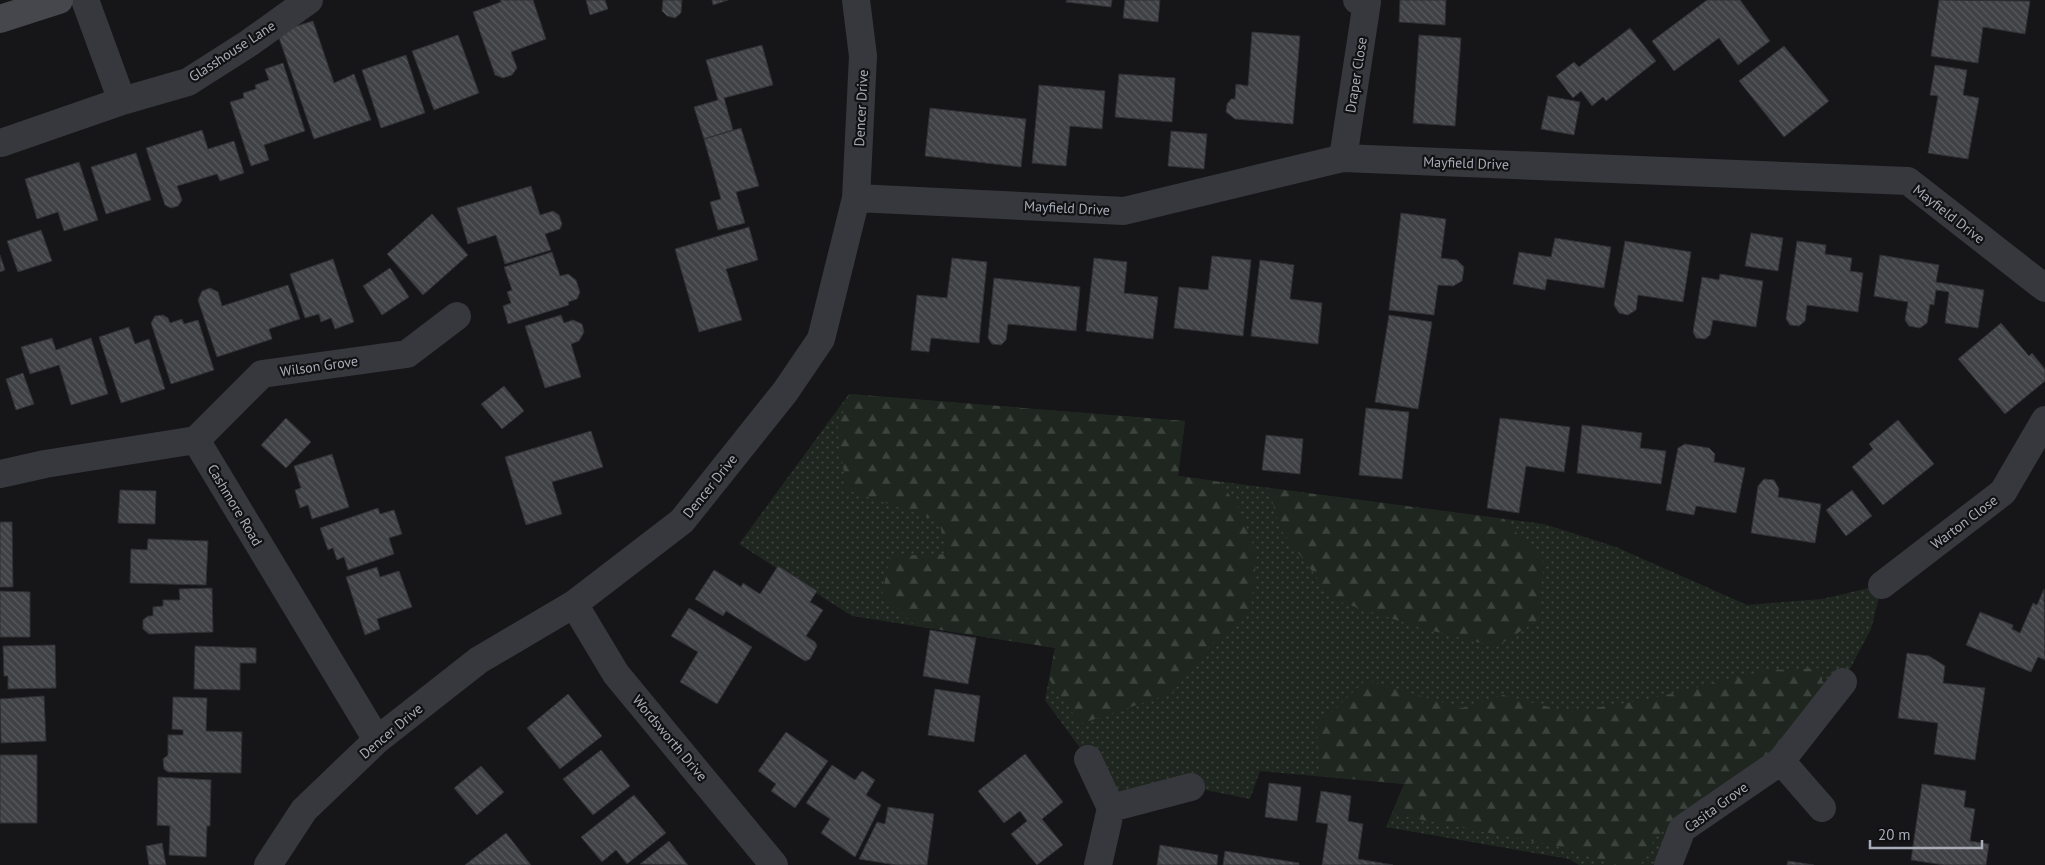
<svg xmlns="http://www.w3.org/2000/svg" width="2045" height="865" font-family="'PT Sans',sans-serif">
<style>
.grass{fill:url(#grass-dots)}
.forest{fill:url(#forest-firs)}
.building{fill:url(#building-back-hatch);stroke:#303034}
.lines{fill:none;stroke-linecap:round;stroke-linejoin:round}
.street{stroke:#37383d;stroke-width:28}
.secondary{stroke:#45474d;stroke-width:28}
.labels{text-anchor:middle;dominant-baseline:central;stroke-width:4.5;stroke-linejoin:round;paint-order:stroke}
.street-label{font-size:14px;fill:#a8adb8;stroke:#111113}
</style>
<defs>
<pattern id="grass-dots" width="8" height="8" patternUnits="userSpaceOnUse" patternTransform="scale(1.25)"><rect width="8" height="8" fill="#1e261f"/><path d="M2 2h.1M6 6h.1" fill="none" stroke="#3c433d" stroke-width="1.8" stroke-linecap="round"/></pattern>
<pattern id="forest-firs" width="22" height="20" patternUnits="userSpaceOnUse" patternTransform="scale(1.25)"><rect width="22" height="20" fill="#1e261f"/><path d="M5 1l3.5 6h-7zM16 11l3.5 6h-7z" fill="#3c433d"/></pattern>
<pattern id="building-back-hatch" width="6" height="6" patternUnits="userSpaceOnUse" patternTransform="scale(1.25)"><rect width="6" height="6" fill="#404145"/><path d="M-1 5l2 2M0 0l6 6M5-1l2 2" fill="none" stroke="#595a5e"/></pattern>
</defs>
<rect width="100%" height="100%" fill="#161618"/>
<!-- grass -->
<path class="grass" d="M 849,394 L 1185,421 L 1178,476 L 1544,524 L 1616,547 L 1747,605 L 1822,599 L 1882,585 L 1871,629 L 1843,682 L 1682,829 L 1668,865 L 1579,865 L 1569,859 L 1386,827 L 1404,784 L 1260,771 L 1250,799 L 1191,787 L 1111,808 L 1088,759 L 1045,700 L 1055,648 L 852,616 L 739,544 Z"/>
<!-- forest -->
<path class="forest" d="M 849,394 L 1185,421 L 1178,476 L 1220,482 L 1238,507 L 1257,554 L 1251,607 L 1208,648 L 1172,693 L 1080,724 L 1049,679 L 1055,648 L 916,626 L 882,595 L 890,556 L 947,554 L 939,521 L 847,490 L 837,430 Z
M 1268,488 L 1504,519 L 1544,563 L 1538,620 L 1496,647 L 1418,627 L 1334,600 L 1281,530 Z
M 1822,668 L 1822,693 L 1768,761 L 1688,811 L 1655,838 L 1641,865 L 1614,865 L 1562,847 L 1392,814 L 1405,784 L 1319,776 L 1317,726 L 1366,680 L 1462,708 L 1503,695 L 1568,712 L 1645,700 L 1769,670 Z"/>
<!-- building -->
<path class="building" d="M 500,0 L 533,0 L 546,39 L 511,52 L 517,68 L 512,75 L 503,78 L 495,75 L 473,12 L 501,2 Z
M 586,0 L 605,0 L 608,9 L 590,15 Z
M 663,0 L 682,0 L 681,13 L 675,18 L 667,16 L 662,11 Z
M 712,0 L 728,0 L 713,5 Z
M 1067,0 L 1112,0 L 1111,7 L 1066,2 Z
M 1125,0 L 1160,0 L 1158,22 L 1123,18 Z
M 1400,0 L 1446,0 L 1445,25 L 1399,22 Z
M 1707,0 L 1740,0 L 1770,41 L 1738,65 L 1719,38 L 1674,71 L 1652,41 Z
M 1939,0 L 2030,1 L 2025,34 L 1983,27 L 1978,63 L 1931,56 Z
M 313,21 L 334,83 L 354,74 L 371,120 L 314,139 L 277,32 Z
M 1630,28 L 1656,61 L 1606,101 L 1603,97 L 1592,106 L 1581,91 L 1573,98 L 1556,76 L 1574,62 L 1579,67 Z
M 1252,32 L 1300,36 L 1293,124 L 1235,119 L 1226,112 L 1227,104 L 1231,99 L 1235,99 L 1236,84 L 1248,86 Z
M 458,35 L 479,93 L 434,110 L 412,51 Z
M 1419,35 L 1461,38 L 1455,126 L 1413,123 Z
M 762,45 L 773,85 L 724,98 L 733,130 L 704,139 L 694,107 L 718,100 L 706,60 Z
M 1784,46 L 1829,101 L 1784,137 L 1739,81 Z
M 406,55 L 425,113 L 381,128 L 362,70 Z
M 283,63 L 305,131 L 264,145 L 269,160 L 251,166 L 230,102 L 244,98 L 243,93 L 256,89 L 255,85 L 269,80 L 265,69 Z
M 1935,65 L 1967,70 L 1963,95 L 1979,98 L 1968,159 L 1928,153 L 1938,96 L 1930,95 Z
M 1119,74 L 1175,78 L 1172,122 L 1115,117 Z
M 1039,85 L 1105,91 L 1102,129 L 1070,126 L 1066,166 L 1032,163 Z
M 1548,96 L 1580,102 L 1574,135 L 1541,129 Z
M 930,108 L 1026,119 L 1021,167 L 925,156 Z
M 741,128 L 759,186 L 736,192 L 745,223 L 718,230 L 710,202 L 721,199 L 704,139 Z
M 202,130 L 208,149 L 234,141 L 244,173 L 220,181 L 217,174 L 177,186 L 182,200 L 178,206 L 171,208 L 165,205 L 146,148 Z
M 1171,131 L 1207,134 L 1204,169 L 1168,166 Z
M 136,153 L 151,200 L 106,214 L 91,167 Z
M 79,162 L 98,220 L 64,231 L 58,212 L 37,219 L 25,179 Z
M 531,186 L 540,215 L 553,211 L 559,215 L 562,224 L 560,229 L 545,234 L 551,250 L 505,264 L 496,235 L 468,244 L 457,208 Z
M 1401,213 L 1446,219 L 1441,258 L 1457,260 L 1464,267 L 1462,281 L 1453,286 L 1438,285 L 1434,315 L 1389,310 Z
M 432,214 L 468,255 L 423,295 L 387,254 Z
M 749,227 L 758,260 L 726,269 L 742,320 L 699,332 L 675,249 Z
M 41,230 L 52,261 L 18,272 L 7,241 Z
M 1751,233 L 1783,238 L 1778,271 L 1745,266 Z
M 1555,238 L 1611,247 L 1604,288 L 1547,279 L 1545,290 L 1513,284 L 1519,252 L 1551,257 Z
M 1625,241 L 1691,252 L 1683,302 L 1638,295 L 1636,310 L 1628,315 L 1619,313 L 1614,305 Z
M 1797,241 L 1826,245 L 1825,254 L 1852,258 L 1850,271 L 1863,273 L 1858,312 L 1807,305 L 1805,321 L 1799,326 L 1790,325 L 1786,319 Z
M 552,252 L 560,276 L 568,274 L 576,280 L 580,292 L 577,299 L 568,302 L 569,305 L 508,324 L 503,306 L 511,303 L 507,292 L 512,290 L 504,267 Z
M 0,255 L 5,270 L 0,272 Z
M 1880,255 L 1939,265 L 1936,282 L 1984,290 L 1978,328 L 1945,323 L 1949,292 L 1936,290 L 1934,305 L 1930,304 L 1927,323 L 1920,328 L 1909,326 L 1905,320 L 1908,302 L 1874,296 Z
M 1212,256 L 1251,260 L 1243,336 L 1174,328 L 1179,287 L 1208,290 Z
M 952,258 L 987,262 L 979,343 L 931,338 L 929,352 L 911,350 L 917,295 L 947,298 Z
M 1094,258 L 1127,262 L 1124,293 L 1158,297 L 1153,339 L 1086,331 Z
M 333,259 L 354,322 L 335,329 L 331,318 L 321,322 L 319,314 L 305,318 L 290,274 Z
M 1260,260 L 1294,265 L 1290,299 L 1322,303 L 1318,344 L 1251,336 Z
M 390,268 L 409,297 L 382,315 L 363,286 Z
M 1720,274 L 1763,281 L 1756,327 L 1713,320 L 1710,335 L 1705,339 L 1696,338 L 1693,332 L 1702,277 L 1719,280 Z
M 994,278 L 1080,287 L 1076,331 L 1008,324 L 1006,340 L 1001,345 L 992,344 L 988,338 Z
M 288,285 L 300,319 L 269,329 L 272,339 L 217,357 L 198,300 L 202,291 L 210,288 L 218,292 L 222,306 Z
M 163,315 L 168,318 L 170,323 L 182,319 L 184,324 L 198,320 L 214,370 L 171,384 L 151,323 L 155,316 Z
M 561,315 L 564,323 L 573,320 L 582,324 L 584,332 L 579,341 L 571,344 L 581,377 L 545,388 L 525,326 Z
M 1389,315 L 1432,322 L 1418,409 L 1375,402 Z
M 2001,323 L 2029,356 L 2032,353 L 2045,369 L 2045,381 L 2005,414 L 1958,359 Z
M 129,327 L 135,344 L 149,339 L 165,389 L 121,403 L 99,337 Z
M 52,338 L 56,350 L 91,338 L 108,394 L 71,405 L 59,365 L 30,374 L 21,347 Z
M 23,373 L 34,404 L 16,410 L 6,379 Z
M 504,386 L 524,411 L 502,429 L 481,404 Z
M 1366,408 L 1409,412 L 1402,479 L 1359,475 Z
M 286,418 L 311,442 L 286,468 L 261,445 Z
M 1500,418 L 1570,427 L 1564,472 L 1526,466 L 1519,513 L 1487,508 Z
M 1898,420 L 1934,464 L 1883,505 L 1852,467 L 1873,449 L 1869,444 Z
M 1582,425 L 1642,433 L 1640,448 L 1666,451 L 1661,484 L 1577,473 Z
M 591,431 L 603,467 L 552,482 L 562,514 L 526,525 L 505,457 Z
M 1266,435 L 1303,439 L 1300,474 L 1262,470 Z
M 1685,444 L 1709,448 L 1715,454 L 1714,462 L 1745,468 L 1736,513 L 1696,506 L 1694,515 L 1666,510 L 1678,448 Z
M 332,454 L 349,507 L 312,519 L 308,505 L 300,508 L 295,490 L 301,488 L 294,466 Z
M 1764,479 L 1774,480 L 1779,489 L 1778,497 L 1821,504 L 1815,543 L 1751,533 L 1758,486 Z
M 120,490 L 156,491 L 155,524 L 118,523 Z
M 1852,490 L 1872,516 L 1846,536 L 1826,510 Z
M 378,508 L 380,514 L 394,510 L 402,534 L 389,538 L 394,554 L 348,570 L 344,557 L 337,560 L 333,548 L 328,550 L 320,528 Z
M 0,522 L 12,522 L 13,587 L 0,587 Z
M 148,539 L 208,541 L 206,585 L 130,583 L 131,549 L 147,550 Z
M 778,566 L 817,591 L 810,602 L 823,610 L 806,636 L 815,642 L 817,646 L 810,659 L 805,661 L 726,611 L 723,616 L 695,599 L 714,570 L 741,587 L 743,583 L 760,594 Z
M 377,567 L 380,577 L 399,571 L 412,607 L 377,619 L 380,629 L 365,635 L 346,577 Z
M 212,588 L 213,632 L 149,634 L 143,629 L 143,620 L 148,616 L 153,616 L 153,607 L 163,606 L 163,600 L 180,600 L 179,589 Z
M 2044,589 L 2045,660 L 2038,657 L 2031,672 L 1966,645 L 1980,612 L 2013,625 L 2012,629 L 2020,633 L 2033,603 L 2037,605 Z
M 0,591 L 30,592 L 30,637 L 0,637 Z
M 689,608 L 752,647 L 717,704 L 680,682 L 698,652 L 671,636 Z
M 930,630 L 976,638 L 968,684 L 923,676 Z
M 55,645 L 56,688 L 8,689 L 8,676 L 4,676 L 3,646 Z
M 195,646 L 256,648 L 256,663 L 240,663 L 240,690 L 194,689 Z
M 1907,653 L 1929,656 L 1945,666 L 1943,683 L 1985,688 L 1975,760 L 1934,754 L 1938,723 L 1898,718 Z
M 935,689 L 980,696 L 974,742 L 928,735 Z
M 568,694 L 602,736 L 560,769 L 527,728 Z
M 44,696 L 46,741 L 1,743 L 0,699 Z
M 173,697 L 207,698 L 206,731 L 242,732 L 241,773 L 168,772 L 164,769 L 163,759 L 168,755 L 168,735 L 183,735 L 183,730 L 172,729 Z
M 786,732 L 828,761 L 795,808 L 771,791 L 776,784 L 758,771 Z
M 601,750 L 630,786 L 593,815 L 563,779 Z
M 1025,754 L 1063,802 L 1042,819 L 1063,845 L 1037,865 L 1011,834 L 1027,821 L 1020,811 L 1004,823 L 978,791 Z
M 0,755 L 37,755 L 37,823 L 0,823 Z
M 832,765 L 855,780 L 862,771 L 875,780 L 866,795 L 881,805 L 855,857 L 821,833 L 830,819 L 806,803 Z
M 481,766 L 504,792 L 477,815 L 454,788 Z
M 158,777 L 211,780 L 210,826 L 207,826 L 206,857 L 169,855 L 170,826 L 157,825 Z
M 1269,783 L 1301,787 L 1297,821 L 1265,817 Z
M 1922,784 L 1966,791 L 1964,807 L 1975,809 L 1970,841 L 1989,844 L 1986,865 L 1944,865 L 1911,860 Z
M 1321,791 L 1351,796 L 1348,821 L 1363,824 L 1358,859 L 1393,865 L 1322,865 L 1328,824 L 1316,822 Z
M 634,795 L 666,833 L 627,864 L 616,850 L 602,862 L 581,837 Z
M 888,807 L 934,814 L 927,865 L 896,865 L 859,859 L 877,822 L 885,824 Z
M 506,833 L 531,865 L 465,865 Z
M 669,841 L 688,865 L 640,864 Z
M 162,843 L 166,865 L 149,865 L 146,846 Z
M 1160,845 L 1218,855 L 1217,865 L 1157,865 Z
M 1225,851 L 1299,863 L 1299,865 L 1223,865 Z
M 1788,861 L 1814,865 L 1787,865 Z"/>
<g class="lines">
<!-- street -->
<path class="street" d="M 85,0 L 122,101 L 188,82 L 249,43 L 309,0
M 1,143 L 122,101
M 1343,158 L 1367,2 L 1357,0
M 856,198 L 1124,211 L 1343,158 L 1908,181 L 2045,288
M 196,440 L 262,374 L 407,354 L 457,316
M 0,474 L 45,464 L 196,440 L 377,740
M 1882,585 L 2003,492 L 2045,420
M 574,604 L 616,674 L 774,865
M 1088,759 L 1111,808 L 1098,865
M 1781,761 L 1822,808
M 1111,808 L 1191,787
M 268,865 L 304,810 L 377,740 L 479,660 L 574,604 L 682,521 L 785,392 L 821,339 L 856,198 L 863,56 L 856,0
M 1668,865 L 1682,829 L 1781,761 L 1843,682"/>
<!-- secondary -->
<path class="secondary" d="M 0,19 L 59,0"/>
</g>
<g class="labels">
<!-- street labels -->
<g class="street-label">
<text transform="translate(232 51) rotate(-33)">Glasshouse Lane</text>
<text transform="translate(1356 75) rotate(-81)">Draper Close</text>
<text transform="translate(861 108) rotate(-87)">Dencer Drive</text>
<text transform="translate(1466 163) rotate(2)">Mayfield Drive</text>
<text transform="translate(1067 208) rotate(3)">Mayfield Drive</text>
<text transform="translate(1949 214) rotate(38)">Mayfield Drive</text>
<text transform="translate(319 366) rotate(-8)">Wilson Grove</text>
<text transform="translate(710 486) rotate(-51)">Dencer Drive</text>
<text transform="translate(235 505) rotate(59)">Cashmore Road</text>
<text transform="translate(1964 522) rotate(-37)">Warton Close</text>
<text transform="translate(391 731) rotate(-40)">Dencer Drive</text>
<text transform="translate(670 738) rotate(50)">Wordsworth Drive</text>
<text transform="translate(1716 807) rotate(-36)">Casita Grove</text>
</g>
</g>
<!-- scale -->
<path d="M1870 840v8h112v-8" fill="none" stroke="#a8adb8" stroke-width="2.5"/>
<text x="1878" y="840" font-size="15" fill="#a8adb8" stroke="#111113" stroke-width="4" paint-order="stroke">20 m</text>
</svg>
